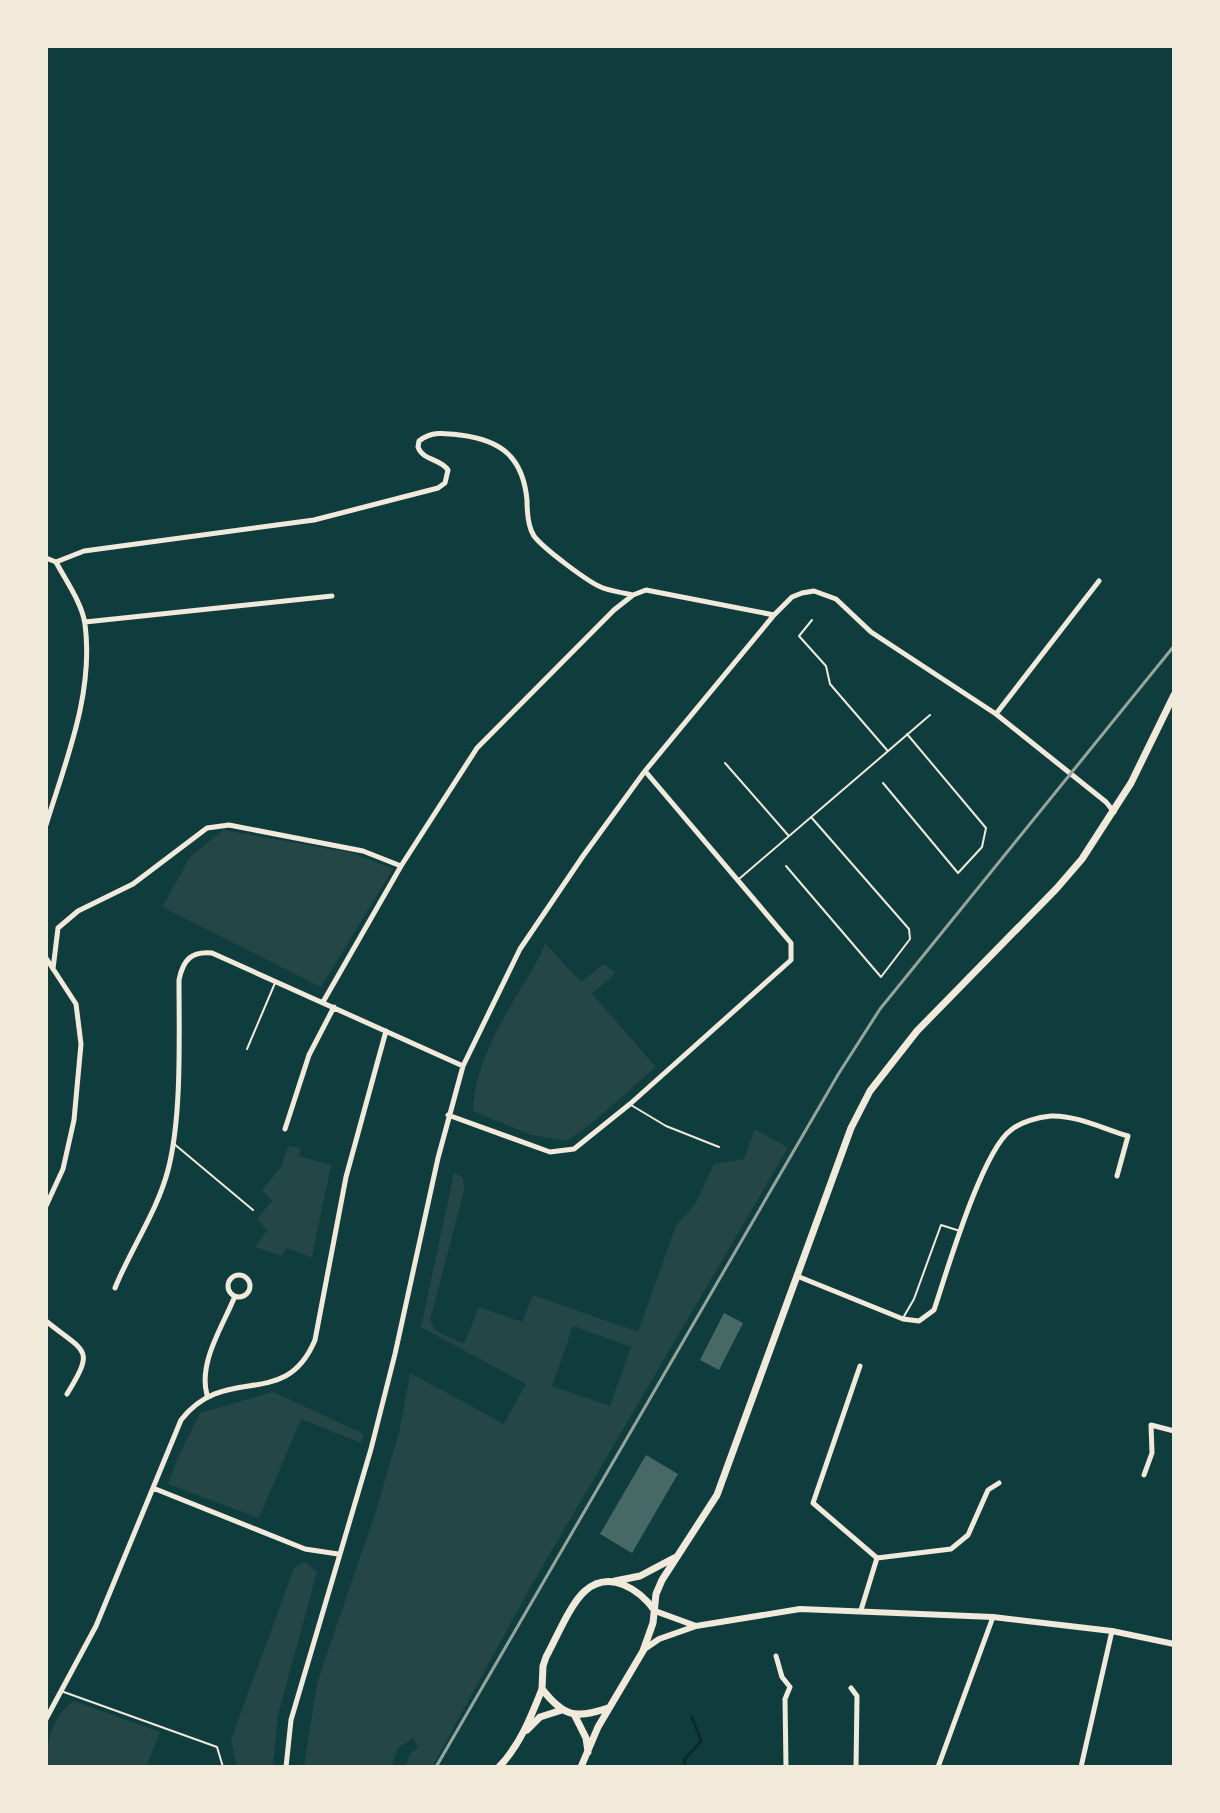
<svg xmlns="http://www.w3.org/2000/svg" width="1220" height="1813" font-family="Ubuntu,sans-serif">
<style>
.green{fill:#244646;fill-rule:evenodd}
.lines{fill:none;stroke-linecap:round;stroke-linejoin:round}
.stream{stroke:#0a2a2b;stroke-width:3}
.building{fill:#486865}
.service{stroke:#f1e9da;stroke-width:2}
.minor{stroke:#f1e9da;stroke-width:5}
.tertiary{stroke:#f1e9da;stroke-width:6}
.secondary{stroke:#f1e9da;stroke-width:7}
.rail{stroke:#97a49c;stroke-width:3}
</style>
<rect width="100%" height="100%" fill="#0f3d3e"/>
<!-- green -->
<path class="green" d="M 223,830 L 352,853 L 393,869 L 321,987 L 162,907 L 190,857 Z
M 545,943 L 581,982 L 604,964 L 616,973 L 592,994 L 656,1067 L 593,1122 L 567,1141 L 531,1135 L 473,1111 C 475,1055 513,1004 540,956 Z
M 755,1129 L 788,1148 L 531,1586 L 432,1767 L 405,1767 L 410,1754 L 418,1748 L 413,1738 L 398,1748 L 391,1767 L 304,1767 L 317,1683 L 375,1514 L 400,1429 L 410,1373 L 504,1424 L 526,1384 L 421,1327 L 454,1173 L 463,1177 L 464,1191 L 430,1320 L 436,1331 L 464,1344 L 479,1307 L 522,1322 L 533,1295 L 638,1332 L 676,1226 L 695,1204 L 714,1164 L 744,1159 ZM 573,1326 L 631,1347 L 610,1406 L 552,1386 Z
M 288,1146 L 301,1148 L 299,1156 L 331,1165 L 312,1257 L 286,1248 L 282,1256 L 255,1247 L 267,1230 L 257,1219 L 272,1201 L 262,1190 L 281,1167 Z
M 273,1392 L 364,1434 L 361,1443 L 301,1419 L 259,1518 L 168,1484 L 178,1457 L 200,1413 Z
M 305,1562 L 317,1572 L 278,1715 L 273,1767 L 237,1767 L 231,1740 L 294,1568 Z
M 74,1701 L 160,1732 L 146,1767 L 46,1767 C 46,1743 53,1714 74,1701 Z"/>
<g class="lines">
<!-- stream -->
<path class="stream" d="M 684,1767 L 685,1759 L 701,1741 L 692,1717"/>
</g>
<!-- building -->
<path class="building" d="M 724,1313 L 743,1323 L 719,1370 L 700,1360 Z
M 646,1455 L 678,1474 L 632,1553 L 600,1534 Z"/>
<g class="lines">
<!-- service -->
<path class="service" d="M 812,620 L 799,636 L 826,666 L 830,684 L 887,750
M 725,763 L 788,835
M 883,783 L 958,873 L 982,847 L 986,828 L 907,734
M 786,866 L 881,977 L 910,939 L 909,929 L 811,817
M 739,879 L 930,715
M 247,1049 L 275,983
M 631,1105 L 666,1126 L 719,1147
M 173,1143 L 253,1210
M 903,1318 L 914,1299 L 941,1225 L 960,1231
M 61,1691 L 217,1747 L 223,1767"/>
<!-- minor -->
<path class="minor" d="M 46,558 L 56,562 L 84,551 L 314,520 L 438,488 L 445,483 L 448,470 C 440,458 423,461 418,447 L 419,441 C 431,431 445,433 460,435 C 501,440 523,457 527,500 C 527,512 528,527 534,536 C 543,548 589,583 603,588 C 612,591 623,593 633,595
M 85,622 L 332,596
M 996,714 L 1099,581
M 46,825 C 66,760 94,693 85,624 C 82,603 66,581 56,562
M 46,958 L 76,1004 L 81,1044 L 74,1120 L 63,1169 L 46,1206
M 53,969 L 58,928 L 78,911 L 133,884 L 207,828 L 229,825 L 363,851 L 401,866
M 323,1002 L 401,866 L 477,748 L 614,610 L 633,595 L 646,590 L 774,615
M 448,1115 L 550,1152 L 574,1149 L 630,1104 L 791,960 L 791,943 L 645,771
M 285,1129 L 309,1055 L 334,1007
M228 1286a11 11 0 1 1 22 0a11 11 0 1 1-22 0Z
M 797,1276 L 903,1319 L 919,1321 L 934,1310 C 947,1271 982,1151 1011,1130 C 1021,1122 1038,1117 1051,1116 C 1076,1115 1104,1129 1128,1136 L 1117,1176
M 115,1288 C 131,1248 157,1212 168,1170 C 182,1117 179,1036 179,980 C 183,960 191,951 212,953 L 463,1066
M 46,1321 C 85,1353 96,1347 67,1394
M 860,1366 L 813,1503 L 877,1558
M 207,1395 C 198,1362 223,1326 235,1296
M 1144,1475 L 1152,1453 L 1151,1425 L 1174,1431
M 153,1488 L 305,1549 L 338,1554
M 861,1610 L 877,1558 L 951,1549 L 968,1535 L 988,1490 L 999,1483
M 776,1656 L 782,1677 L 790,1687 L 785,1699 L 786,1767
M 851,1688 L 857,1696 L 856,1767
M 46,1719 L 96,1626 L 181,1420 C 226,1362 285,1412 315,1340 L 346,1177 L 386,1031
M 286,1767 L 291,1720 L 371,1449 L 395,1354 L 438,1158 L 463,1066 L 520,949 L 583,856 L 645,771 L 774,615 L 792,597 L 802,593 L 814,591 L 836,599 L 871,632 L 996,714 L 1106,802 L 1114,812
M 938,1767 L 993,1617
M 1081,1767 L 1112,1631"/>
<!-- tertiary -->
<path class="tertiary" d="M 655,1611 L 696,1626
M 643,1650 L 659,1639 L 696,1626 L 800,1609 L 993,1617 L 1112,1631 L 1174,1644"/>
<!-- secondary -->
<path class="secondary" d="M 615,1581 L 640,1576 L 674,1558
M 608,1708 C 575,1719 564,1717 542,1689 L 543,1666 L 546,1657 C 556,1639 570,1604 585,1591 C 610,1569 640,1590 655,1611
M 575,1716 L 586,1738 L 588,1752
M 527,1730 L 540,1717 L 562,1710
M 499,1767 C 520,1745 531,1717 542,1689
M 581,1767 L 598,1727 L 643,1651 L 653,1623 L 656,1594 L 662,1580 L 717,1495 L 851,1128 L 870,1091 L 917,1031 L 1057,888 L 1082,859 L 1131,783 L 1174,695"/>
<!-- rail -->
<path class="rail" d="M 436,1767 L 839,1073 L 880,1009 L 1174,646"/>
</g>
<!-- border -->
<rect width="1220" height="1813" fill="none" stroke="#f1e9da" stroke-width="96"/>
</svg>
